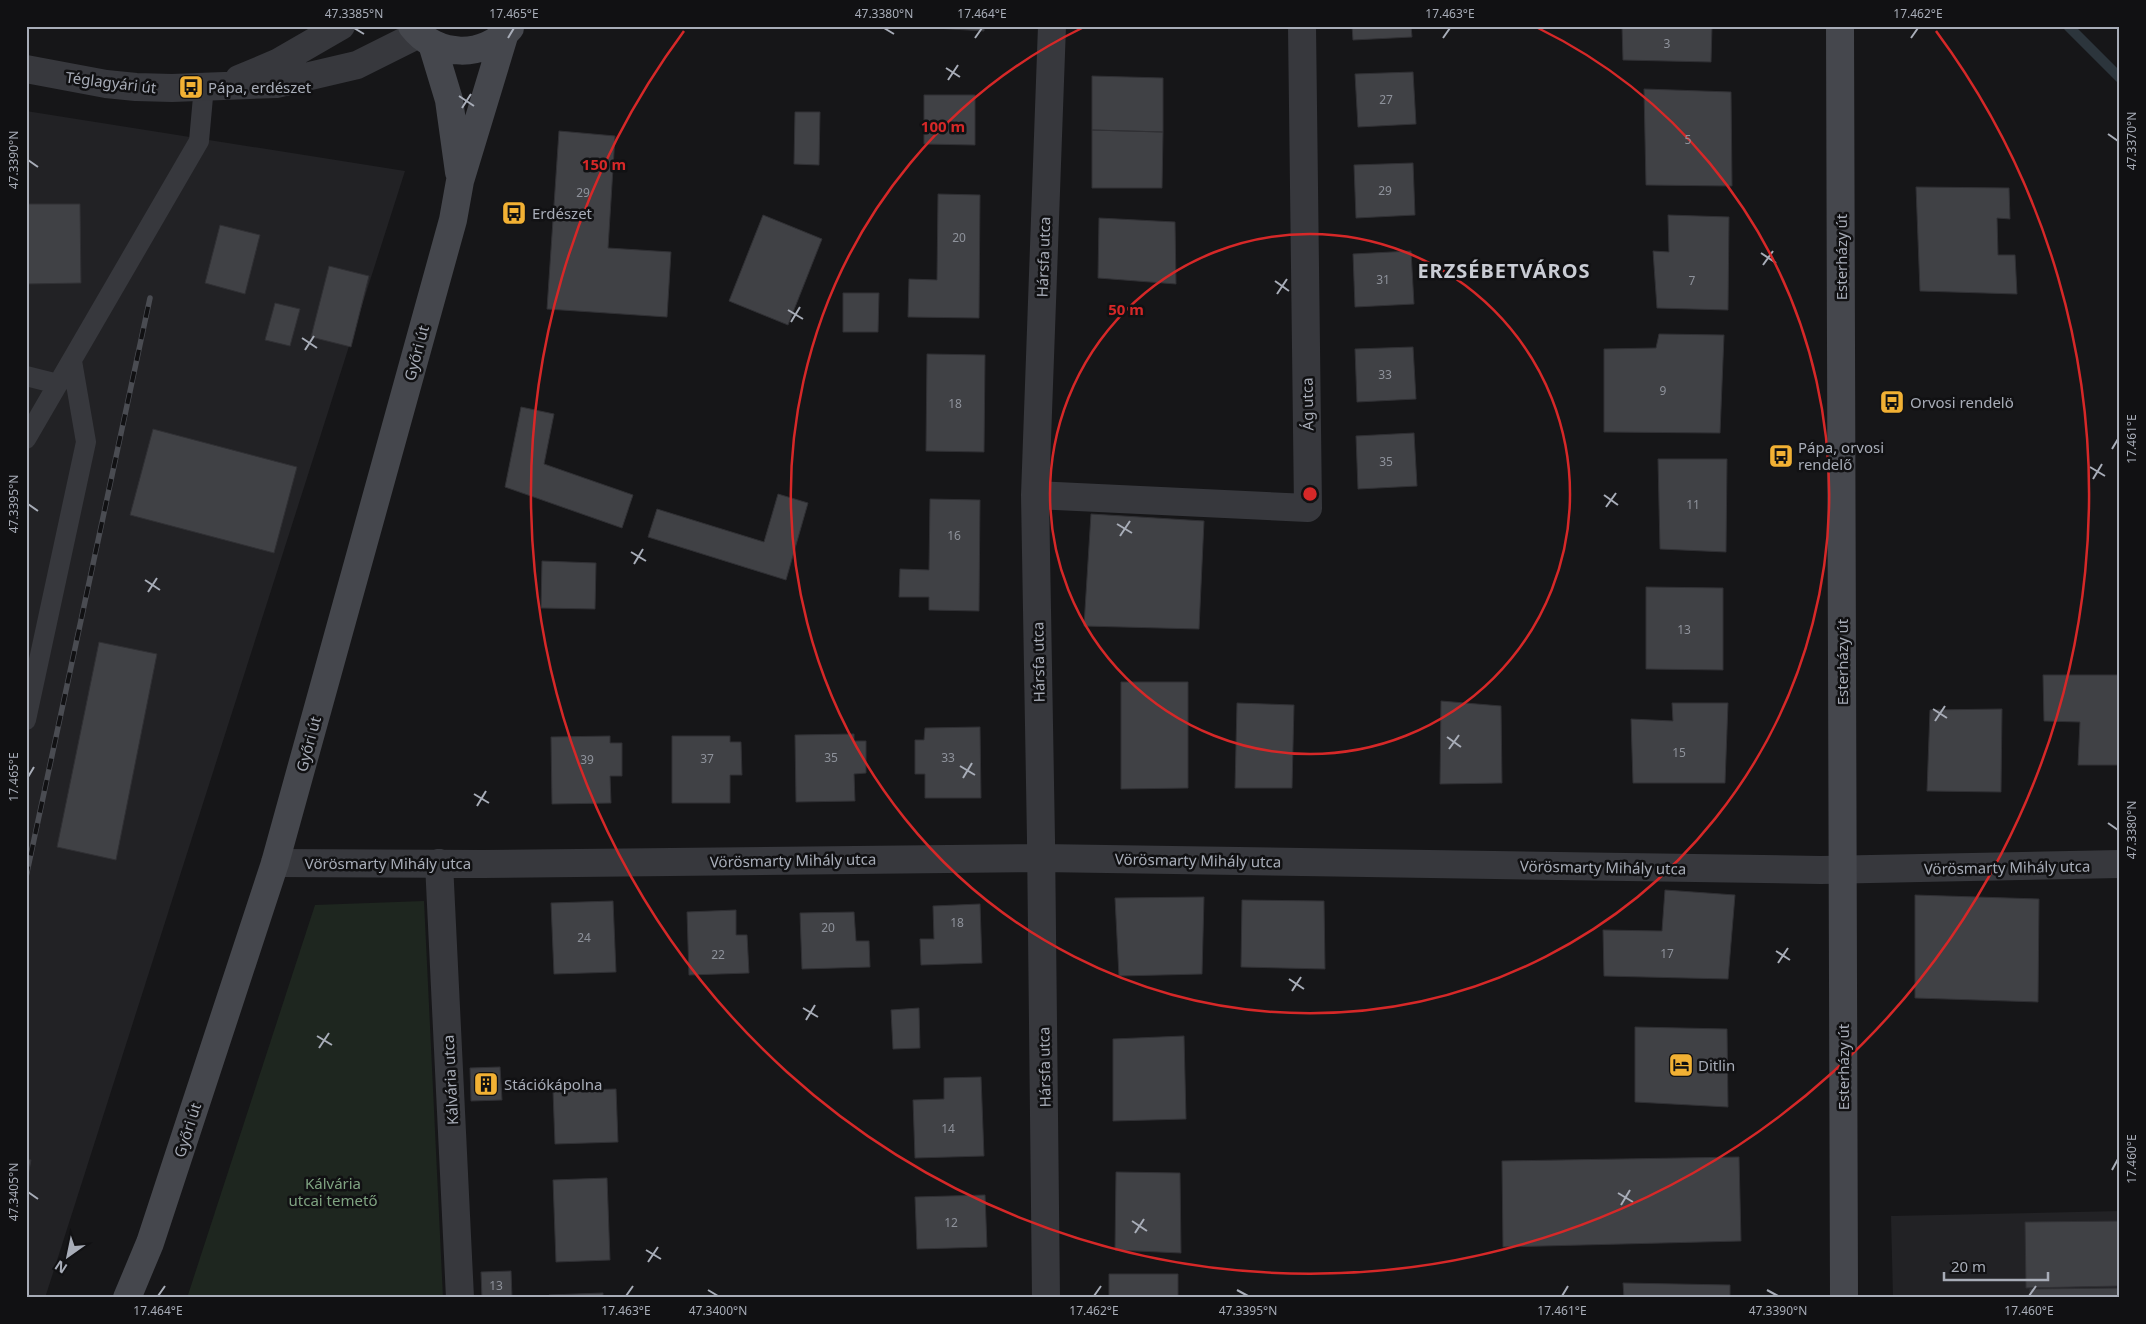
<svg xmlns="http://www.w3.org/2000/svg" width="2146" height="1324" font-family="'Noto Sans',sans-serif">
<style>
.built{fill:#222225}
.green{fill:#1e261f}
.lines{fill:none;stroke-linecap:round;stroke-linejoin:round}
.stream{stroke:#2c353c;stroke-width:10}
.building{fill:#404145;stroke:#303034}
.lane{stroke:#37383d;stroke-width:20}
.street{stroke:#37383d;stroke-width:28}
.secondary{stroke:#45474d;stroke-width:28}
.rail-casing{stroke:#4a4c52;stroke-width:5.5}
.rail{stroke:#111113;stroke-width:4;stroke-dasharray:11;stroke-linecap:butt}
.ticks{fill:none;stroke:#a8adb8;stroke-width:2}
.ring{fill:none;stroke:#d62828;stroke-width:2.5}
.labels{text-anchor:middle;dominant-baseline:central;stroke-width:5;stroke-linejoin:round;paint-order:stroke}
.number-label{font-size:12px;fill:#8e929b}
.street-label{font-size:15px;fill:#a8adb8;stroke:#111113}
.poi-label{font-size:15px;fill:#a8adb8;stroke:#111113;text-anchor:start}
.park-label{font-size:15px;fill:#7fa381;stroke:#111113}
.district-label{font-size:20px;font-weight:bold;letter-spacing:1px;fill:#c9ccd4;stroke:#111113}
.centre{fill:#d62828;stroke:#111113;stroke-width:2.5}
.ring-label{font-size:15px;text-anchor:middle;font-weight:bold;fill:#d62828;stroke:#111113;stroke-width:5;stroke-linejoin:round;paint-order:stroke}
.neatline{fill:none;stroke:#a8adb8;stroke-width:2}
.ticks-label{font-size:12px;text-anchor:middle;fill:#a8adb8}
</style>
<rect width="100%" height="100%" fill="#161618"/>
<!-- built -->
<path class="built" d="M 26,111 L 405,171 L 45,1298 L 26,1298 Z
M 2120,1211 L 2120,1298 L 1893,1298 L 1891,1216 Z"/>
<!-- green -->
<path class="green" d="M 424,901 L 443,1298 L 187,1298 L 315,905 Z"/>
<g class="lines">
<!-- stream -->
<path class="stream" d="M 2068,26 L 2120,78"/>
</g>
<!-- building -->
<path class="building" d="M 902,26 L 984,26 L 984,31 Z
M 1352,26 L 1411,26 L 1412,37 L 1353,40 Z
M 1622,26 L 1712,26 L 1711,62 L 1623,60 Z
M 1413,72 L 1416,124 L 1358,127 L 1355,74 Z
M 1092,76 L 1163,78 L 1163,132 L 1092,130 Z
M 1644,89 L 1731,92 L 1732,186 L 1646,185 Z
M 924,95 L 975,95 L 975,145 L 924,144 Z
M 795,112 L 820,112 L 819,165 L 794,164 Z
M 1092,130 L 1163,132 L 1162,188 L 1092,188 Z
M 559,131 L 615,136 L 608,248 L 671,252 L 667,317 L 547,309 Z
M 1413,163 L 1415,215 L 1356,218 L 1354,165 Z
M 1916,187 L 2009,188 L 2010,219 L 1997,218 L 1998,255 L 2015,255 L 2017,294 L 1920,291 Z
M 938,194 L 980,195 L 979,318 L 908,317 L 909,279 L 937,280 Z
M 26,204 L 80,204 L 81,283 L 26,284 Z
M 763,215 L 822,239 L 788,325 L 729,301 Z
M 1668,215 L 1729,217 L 1728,310 L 1657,308 L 1653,251 L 1669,252 Z
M 1099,218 L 1175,222 L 1176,284 L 1098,278 Z
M 220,225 L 260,235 L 245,294 L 205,283 Z
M 1411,251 L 1414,304 L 1355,307 L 1353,254 Z
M 329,266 L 369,276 L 351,347 L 311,337 Z
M 843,293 L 879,293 L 878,332 L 843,332 Z
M 275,303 L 300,309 L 290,346 L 265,340 Z
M 1659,334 L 1724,335 L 1720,433 L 1604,432 L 1604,349 L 1656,348 Z
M 1413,347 L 1416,399 L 1357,402 L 1355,349 Z
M 927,354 L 985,355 L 984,452 L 926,451 Z
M 521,407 L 554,414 L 544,464 L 633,495 L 622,528 L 505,487 Z
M 153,429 L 297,467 L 274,553 L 130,515 Z
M 1414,433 L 1417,486 L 1358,489 L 1356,436 Z
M 1658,459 L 1727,459 L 1726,552 L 1660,549 Z
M 778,494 L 808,503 L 786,580 L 648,537 L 657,509 L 764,542 Z
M 930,499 L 980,500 L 979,611 L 929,610 L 929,597 L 899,597 L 900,569 L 929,570 Z
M 1091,514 L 1204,521 L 1199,629 L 1084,626 Z
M 542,561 L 596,563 L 595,609 L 541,608 Z
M 1646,587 L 1723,588 L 1723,670 L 1646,669 Z
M 99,642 L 157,654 L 116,860 L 57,847 Z
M 2043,675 L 2120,675 L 2120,765 L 2078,765 L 2080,722 L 2044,721 Z
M 1121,682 L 1188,682 L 1188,788 L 1121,789 Z
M 1441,701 L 1501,706 L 1502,783 L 1440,784 Z
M 1237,703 L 1294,705 L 1292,788 L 1235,788 Z
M 1672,703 L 1728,703 L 1725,783 L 1633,783 L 1631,719 L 1673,721 Z
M 2002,709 L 2001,792 L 1927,791 L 1930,710 Z
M 980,727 L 981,798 L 925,798 L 925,774 L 915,774 L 915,740 L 924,740 L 925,728 Z
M 854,734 L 854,741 L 866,741 L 866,773 L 854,774 L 855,801 L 796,802 L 795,735 Z
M 610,736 L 610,743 L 622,743 L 622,776 L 610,776 L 611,803 L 552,804 L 551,737 Z
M 672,736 L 730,736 L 730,742 L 741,742 L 742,775 L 730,775 L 730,803 L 672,803 Z
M 1665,890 L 1735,895 L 1728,979 L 1604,976 L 1603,930 L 1662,931 Z
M 1915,895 L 2039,899 L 2038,1002 L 1915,998 Z
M 1204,897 L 1202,974 L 1119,976 L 1115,898 Z
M 1242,900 L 1324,901 L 1325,969 L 1241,967 Z
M 613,901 L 616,972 L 554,974 L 551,903 Z
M 980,904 L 982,963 L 921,965 L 920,939 L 934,939 L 933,906 Z
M 736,910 L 736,935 L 747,935 L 749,973 L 689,975 L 687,912 Z
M 854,912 L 856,941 L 869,941 L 870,967 L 802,969 L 800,913 Z
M 919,1008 L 920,1048 L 893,1049 L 891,1010 Z
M 1635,1027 L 1727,1029 L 1728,1107 L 1635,1102 Z
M 1184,1036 L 1186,1119 L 1113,1121 L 1113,1039 Z
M 500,1067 L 502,1100 L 471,1101 L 470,1068 Z
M 981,1077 L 984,1156 L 915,1158 L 913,1100 L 944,1099 L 944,1078 Z
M 616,1089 L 618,1142 L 555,1144 L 553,1091 Z
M 1739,1157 L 1741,1241 L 1503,1247 L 1502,1161 Z
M 26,1159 L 31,1160 L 26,1186 Z
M 1116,1172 L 1180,1173 L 1181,1253 L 1115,1250 Z
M 607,1178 L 610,1260 L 556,1262 L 553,1180 Z
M 985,1195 L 987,1247 L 917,1249 L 915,1197 Z
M 2120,1221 L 2120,1286 L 2026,1288 L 2025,1222 Z
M 511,1271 L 512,1298 L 482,1298 L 481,1272 Z
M 1109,1274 L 1178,1274 L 1178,1298 L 1109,1298 Z
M 1623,1283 L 1730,1285 L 1730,1298 L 1624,1298 Z
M 2120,1288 L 2120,1298 L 2030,1298 L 2030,1289 Z
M 603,1293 L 603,1298 L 549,1298 L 549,1295 Z"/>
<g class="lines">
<!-- lane -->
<path class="lane" d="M 26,376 L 58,384
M 26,439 L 199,141 L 204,86
M 26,720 L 86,442 L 72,361"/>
<!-- street -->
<path class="street" d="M 26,69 L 106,84 L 136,87 L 172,88 L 276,84 L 357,65 L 419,34
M 239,79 L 277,63 L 341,26
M 1035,495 L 1308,508 L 1302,26
M 275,863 L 483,864 L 1041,858 L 1821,870 L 2120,864
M 439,863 L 460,1298
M 1046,1298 L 1041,840 L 1035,495 L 1052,26"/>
<!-- secondary -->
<path class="secondary" d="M 412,26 C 436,58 485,59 510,28
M 1840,26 L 1844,1298
M 432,44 L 449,100 L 459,172
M 127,1298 L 150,1243 L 275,863 L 453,220 L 460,181 L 504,36"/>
<defs>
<path id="rail" d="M 26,877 L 150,298"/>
</defs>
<!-- rail casing -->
<use href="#rail" class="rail-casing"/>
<!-- rail -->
<use href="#rail" class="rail"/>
</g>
<!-- ticks -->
<path class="ticks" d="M 354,28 L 364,34M 884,28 L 894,34M 508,38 L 514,28M 975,38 L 982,28M 1443,38 L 1450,28M 1911,38 L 1918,28M 946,68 L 960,77M 948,80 L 958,65M 459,96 L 474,106M 462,108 L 471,94M 2108,134 L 2118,141M 28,160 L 38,167M 1761,253 L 1776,263M 1763,265 L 1773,251M 1275,281 L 1289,291M 1277,294 L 1287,279M 788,310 L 803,319M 791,322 L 800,307M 302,338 L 317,348M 305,350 L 314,336M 2112,449 L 2118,439M 2090,467 L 2105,476M 2093,479 L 2102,464M 1604,495 L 1618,505M 28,504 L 38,511M 1606,507 L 1616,493M 1117,524 L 1132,533M 1120,536 L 1130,521M 631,552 L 646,561M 634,564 L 643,549M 145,580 L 160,590M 148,592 L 157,578M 1933,709 L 1947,718M 1935,721 L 1945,706M 1447,737 L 1461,747M 1449,749 L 1459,735M 960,766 L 975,775M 28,777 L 34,767M 963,778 L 972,763M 474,794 L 489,803M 477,806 L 486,791M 2108,823 L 2118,830M 1776,951 L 1790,960M 1778,963 L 1788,948M 1289,979 L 1304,989M 1292,991 L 1301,977M 803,1008 L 818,1017M 806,1020 L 815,1005M 317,1036 L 332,1045M 319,1048 L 329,1033M 2112,1170 L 2118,1159M 28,1192 L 38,1199M 1618,1193 L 1633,1202M 1621,1205 L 1630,1190M 1132,1221 L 1147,1231M 1135,1233 L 1144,1219M 646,1250 L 661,1259M 648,1262 L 658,1247M 708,1290 L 718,1296M 1237,1290 L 1248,1296M 1767,1290 L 1778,1296M 158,1296 L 165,1286M 626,1296 L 633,1286M 1094,1296 L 1101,1286M 1562,1296 L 1568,1286M 2029,1296 L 2036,1286"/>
<!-- distance rings -->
<g class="ring">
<circle cx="1310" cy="494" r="260"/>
<path d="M1538 28A519 519 0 1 1 1082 28"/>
<path d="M1936 31A779 779 0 1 1 684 31"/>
</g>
<!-- icons -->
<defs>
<symbol id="bus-square" viewBox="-11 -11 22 22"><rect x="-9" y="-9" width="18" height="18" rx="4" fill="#f2b134" stroke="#111113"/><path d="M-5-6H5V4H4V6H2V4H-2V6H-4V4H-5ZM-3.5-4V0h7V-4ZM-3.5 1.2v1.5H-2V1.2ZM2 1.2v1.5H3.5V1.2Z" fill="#111"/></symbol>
<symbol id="hotel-square" viewBox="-11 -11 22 22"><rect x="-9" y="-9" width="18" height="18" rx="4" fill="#f2b134" stroke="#111113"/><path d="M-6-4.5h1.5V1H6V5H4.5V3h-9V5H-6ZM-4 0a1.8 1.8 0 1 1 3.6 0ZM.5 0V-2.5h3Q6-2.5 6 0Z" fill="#111"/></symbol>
<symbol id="building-square" viewBox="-11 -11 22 22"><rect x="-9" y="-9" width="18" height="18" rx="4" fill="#f2b134" stroke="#111113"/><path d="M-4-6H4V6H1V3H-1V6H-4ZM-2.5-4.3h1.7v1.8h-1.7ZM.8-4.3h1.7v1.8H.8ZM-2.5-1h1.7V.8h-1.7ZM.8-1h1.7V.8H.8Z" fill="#111"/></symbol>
</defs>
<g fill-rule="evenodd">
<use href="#bus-square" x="177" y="73" width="28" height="28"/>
<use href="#bus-square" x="500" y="199" width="28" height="28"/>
<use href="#bus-square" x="1878" y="388" width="28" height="28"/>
<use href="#bus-square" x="1767" y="442" width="28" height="28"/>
<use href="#hotel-square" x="1667" y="1051" width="28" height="28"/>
<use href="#building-square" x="472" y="1070" width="28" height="28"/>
</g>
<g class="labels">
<!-- number labels -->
<g class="number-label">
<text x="1667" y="43">3</text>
<text x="1386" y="99">27</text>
<text x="1688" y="139">5</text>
<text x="1385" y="190">29</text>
<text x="583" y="192">29</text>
<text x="959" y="237">20</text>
<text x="1383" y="279">31</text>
<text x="1692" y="280">7</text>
<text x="1385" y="374">33</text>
<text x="1663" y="390">9</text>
<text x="955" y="403">18</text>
<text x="1386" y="461">35</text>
<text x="1693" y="504">11</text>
<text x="954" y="535">16</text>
<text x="1684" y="629">13</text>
<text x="1679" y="752">15</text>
<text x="831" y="757">35</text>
<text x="948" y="757">33</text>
<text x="707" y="758">37</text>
<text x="587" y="759">39</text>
<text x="957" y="922">18</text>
<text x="828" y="927">20</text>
<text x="584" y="937">24</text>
<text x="1667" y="953">17</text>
<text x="718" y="954">22</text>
<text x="948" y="1128">14</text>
<text x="951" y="1222">12</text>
<text x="496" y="1285">13</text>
</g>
<!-- street labels -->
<g class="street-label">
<text transform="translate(111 82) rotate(7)">Téglagyári út</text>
<text transform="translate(1043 257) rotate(-88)">Hársfa utca</text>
<text transform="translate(1841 257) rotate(-90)">Esterházy út</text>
<text transform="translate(416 353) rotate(-75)">Győri út</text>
<text transform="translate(1307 404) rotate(-91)">Ág utca</text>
<text transform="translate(1038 662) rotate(-91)">Hársfa utca</text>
<text transform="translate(1842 662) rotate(-90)">Esterházy út</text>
<text transform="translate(308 744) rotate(-75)">Győri út</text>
<text transform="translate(793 860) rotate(-1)">Vörösmarty Mihály utca</text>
<text transform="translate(1198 860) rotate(1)">Vörösmarty Mihály utca</text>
<text x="388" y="863">Vörösmarty Mihály utca</text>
<text transform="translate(1603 867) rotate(1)">Vörösmarty Mihály utca</text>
<text transform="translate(2007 867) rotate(-1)">Vörösmarty Mihály utca</text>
<text transform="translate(1044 1067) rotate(-91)">Hársfa utca</text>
<text transform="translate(1843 1067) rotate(-90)">Esterházy út</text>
<text transform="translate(450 1080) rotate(-93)">Kálvária utca</text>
<text transform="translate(187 1130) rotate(-72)">Győri út</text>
</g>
<!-- poi labels -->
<g class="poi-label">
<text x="208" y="87">Pápa, erdészet</text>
<text x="532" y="213">Erdészet</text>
<text x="1910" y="402">Orvosi rendelö</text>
<text x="1798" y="447">Pápa, orvosi<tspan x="1798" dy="17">rendelő</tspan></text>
<text x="1698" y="1065">Ditlin</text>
<text x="504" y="1084">Stációkápolna</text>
</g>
<!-- park labels -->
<g class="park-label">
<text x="333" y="1183">Kálvária<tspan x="333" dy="17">utcai temető</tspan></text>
</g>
<!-- district labels -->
<g class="district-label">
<text x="1504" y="270">ERZSÉBETVÁROS</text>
</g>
</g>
<circle cx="1310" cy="494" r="8" class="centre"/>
<g class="ring-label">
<text x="943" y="132">100 m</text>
<text x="604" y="170">150 m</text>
<text x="1126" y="315">50 m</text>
</g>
<!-- border -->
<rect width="2146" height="1324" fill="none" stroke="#111113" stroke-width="55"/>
<!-- north arrow -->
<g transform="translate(68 1256) rotate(213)" stroke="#111113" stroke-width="4" paint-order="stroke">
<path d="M0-4L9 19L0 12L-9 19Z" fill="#a8adb8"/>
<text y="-8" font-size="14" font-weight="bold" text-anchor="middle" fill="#a8adb8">N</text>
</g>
<!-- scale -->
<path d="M1944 1272v8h104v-8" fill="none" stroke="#a8adb8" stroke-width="2.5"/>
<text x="1951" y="1272" font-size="15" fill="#a8adb8" stroke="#111113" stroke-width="4" paint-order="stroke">20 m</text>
<rect x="28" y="28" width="2090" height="1268" class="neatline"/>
<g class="ticks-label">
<text x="354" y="18">47.3385°N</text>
<text x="514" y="18">17.465°E</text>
<text x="884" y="18">47.3380°N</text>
<text x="982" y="18">17.464°E</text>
<text x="1450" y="18">17.463°E</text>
<text x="1918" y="18">17.462°E</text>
<text transform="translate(2132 141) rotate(-90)" y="4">47.3370°N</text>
<text transform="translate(14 160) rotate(-90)" y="4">47.3390°N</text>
<text transform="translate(2132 439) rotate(-90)" y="4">17.461°E</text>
<text transform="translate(14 504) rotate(-90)" y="4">47.3395°N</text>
<text transform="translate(14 777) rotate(-90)" y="4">17.465°E</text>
<text transform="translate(2132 830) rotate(-90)" y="4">47.3380°N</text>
<text transform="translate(2132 1159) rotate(-90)" y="4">17.460°E</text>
<text transform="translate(14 1192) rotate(-90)" y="4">47.3405°N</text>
<text x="158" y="1315">17.464°E</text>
<text x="626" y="1315">17.463°E</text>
<text x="718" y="1315">47.3400°N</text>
<text x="1094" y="1315">17.462°E</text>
<text x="1248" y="1315">47.3395°N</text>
<text x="1562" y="1315">17.461°E</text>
<text x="1778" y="1315">47.3390°N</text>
<text x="2029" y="1315">17.460°E</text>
</g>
</svg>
